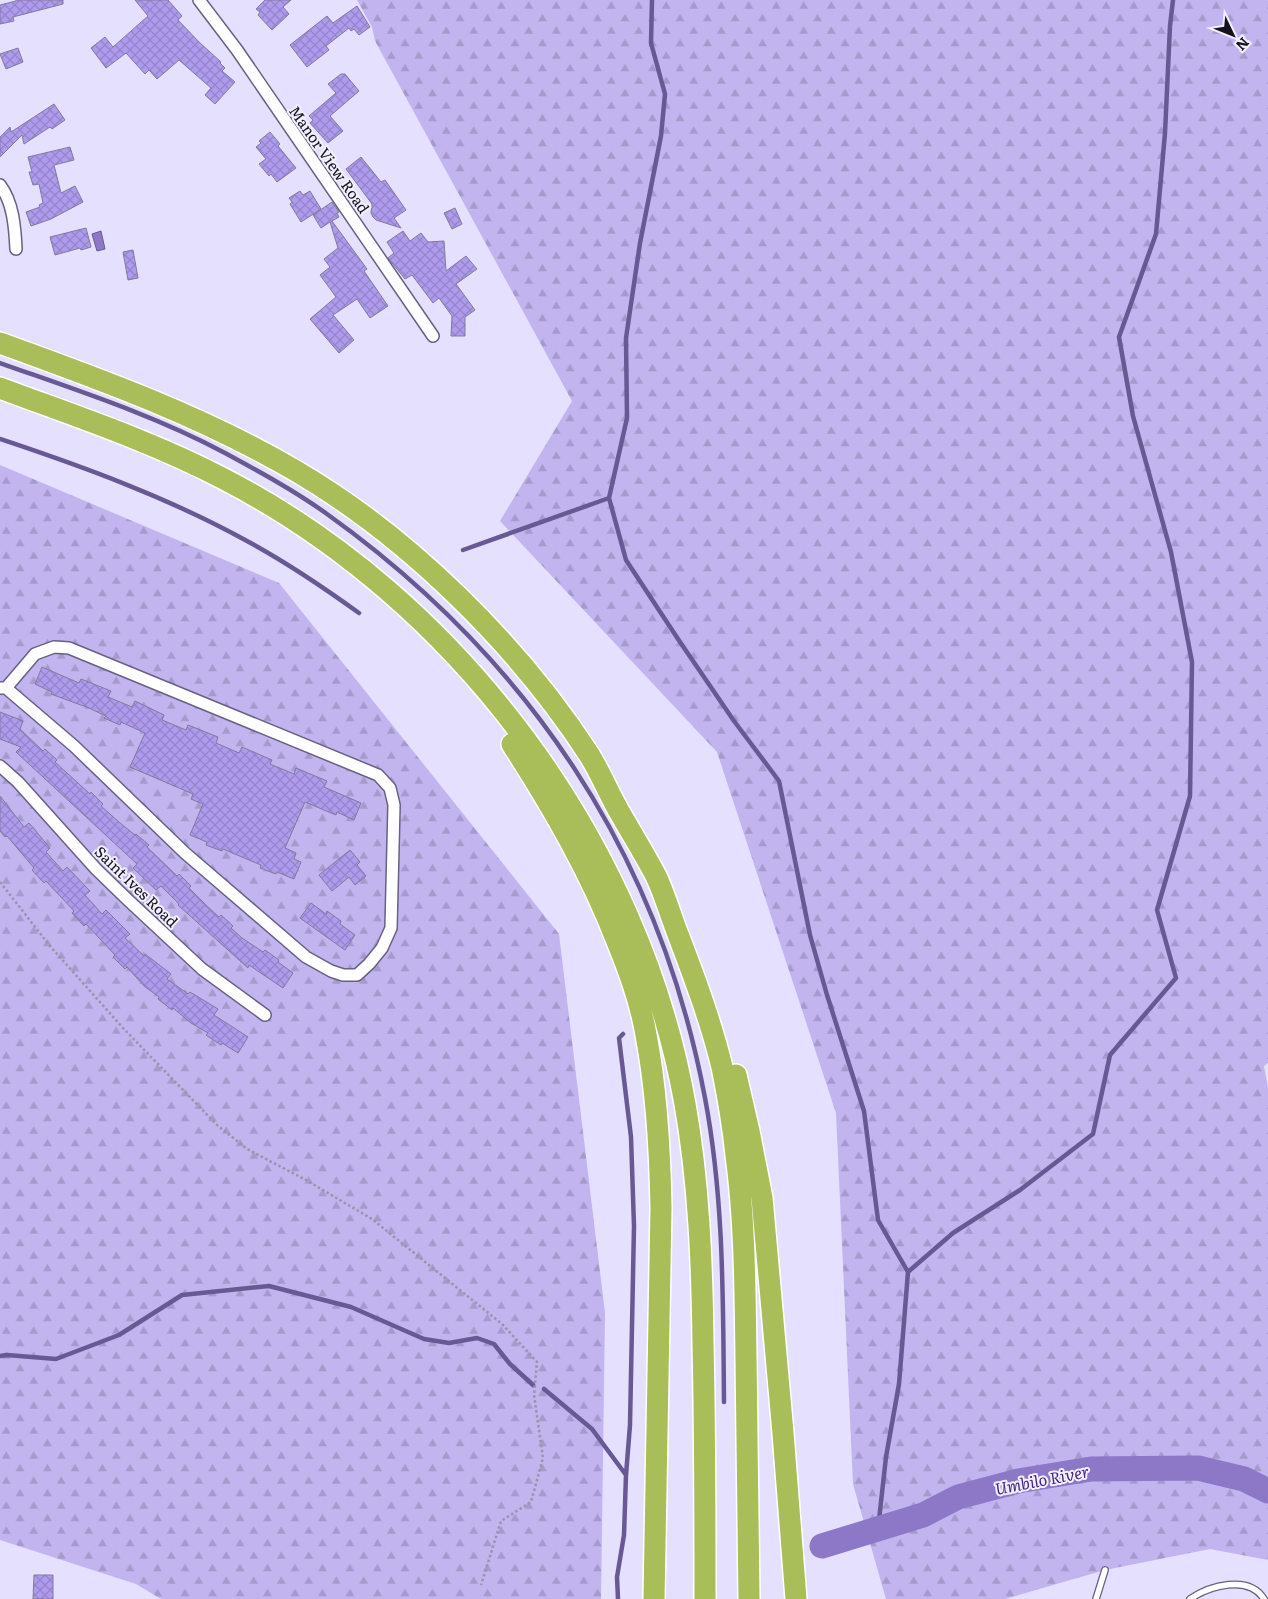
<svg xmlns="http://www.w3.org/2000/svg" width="1268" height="1599" font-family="Literata,serif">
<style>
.forest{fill:url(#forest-firs)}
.water{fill:#8c78c7;stroke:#685994}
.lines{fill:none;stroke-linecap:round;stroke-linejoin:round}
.stream{stroke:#685994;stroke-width:4.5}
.river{stroke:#8c78c7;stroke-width:25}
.building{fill:url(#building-cross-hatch);stroke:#817a9b}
.service-casing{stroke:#686181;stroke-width:8}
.minor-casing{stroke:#686181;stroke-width:14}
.motorway-casing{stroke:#fff;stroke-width:24}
.path{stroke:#9894aa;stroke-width:2.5;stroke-dasharray:2.5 2.5;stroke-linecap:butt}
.service{stroke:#fff;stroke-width:5.5}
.minor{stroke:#fff;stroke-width:11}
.motorway{stroke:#a9bd58;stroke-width:21}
.labels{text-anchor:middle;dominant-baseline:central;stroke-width:4;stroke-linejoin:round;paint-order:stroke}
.street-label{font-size:15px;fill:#15121e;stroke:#f2effe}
.water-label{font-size:16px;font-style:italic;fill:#462483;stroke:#f2effe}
</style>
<defs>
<pattern id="forest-firs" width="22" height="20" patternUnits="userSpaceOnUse" patternTransform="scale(1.25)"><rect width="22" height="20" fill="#c1b4ef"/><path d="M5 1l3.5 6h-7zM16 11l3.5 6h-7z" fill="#a59acc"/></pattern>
<pattern id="building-cross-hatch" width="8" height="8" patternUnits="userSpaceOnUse" patternTransform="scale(1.25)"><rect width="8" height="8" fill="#ae9bed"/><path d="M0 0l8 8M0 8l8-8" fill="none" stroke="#9584cb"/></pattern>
</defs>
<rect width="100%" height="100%" fill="#e5e0fd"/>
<!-- forest -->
<path class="forest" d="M 357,0 L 1268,0 L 1268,1063 L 1264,1066 L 1268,1088 L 1268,1560 L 1210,1549 L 1105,1570 L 1005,1599 L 886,1599 L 853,1484 L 836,1113 L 717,752 L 500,521 L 572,401 L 375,41 L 372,27 Z
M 0,465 L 279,583 L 559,934 L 605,1313 L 601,1599 L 161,1599 L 136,1584 L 0,1540 Z"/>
<!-- water -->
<path class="water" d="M 101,231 L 105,249 L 97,251 L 92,234 Z"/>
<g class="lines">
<!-- stream -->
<path class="stream" d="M 652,0 L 651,43 L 665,94 L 661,136 L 640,243 L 626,338 L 627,418 L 609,498 L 626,560 L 678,639 L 734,721 L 779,781 L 810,935 L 827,995 L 864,1111 L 878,1220 L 908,1272 L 899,1384 L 886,1457 L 878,1529
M 0,363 C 76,390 154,415 225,453 C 260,472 295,491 327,514 C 528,658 659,853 705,1098 C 724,1198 723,1300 724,1402
M 0,439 C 84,467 169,498 247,541 C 286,562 323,587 359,613
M 463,550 L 609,498
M 623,1034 L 619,1038 L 631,1137 L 634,1226 L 630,1425 L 626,1475
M 908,1272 L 953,1233 L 1020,1190 L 1093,1134 L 1110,1055 L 1176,978 L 1157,910 L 1190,796 L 1192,662 L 1171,552 L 1133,416 L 1119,337 L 1156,234 L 1165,133 L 1170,26 L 1173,0
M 0,1356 L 7,1355 L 56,1359 L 119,1335 L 182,1295 L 269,1286 L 351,1307 L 424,1339 L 449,1343 L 477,1338 L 494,1344 L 510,1364 L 533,1385
M 544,1389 L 592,1429 L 626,1475 L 624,1535 L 617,1577 L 618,1599"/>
<!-- river -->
<path class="river" d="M 822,1546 L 923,1515 L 958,1497 L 1018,1481 L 1091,1469 L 1198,1468 L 1244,1479 L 1268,1491"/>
</g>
<!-- building -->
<path class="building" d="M 16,0 L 63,0 L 63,4 L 13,17 L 14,21 L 0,24 L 0,5 L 16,1 Z
M 135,0 L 168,0 L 182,16 L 178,20 L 199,42 L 221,62 L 220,63 L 225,68 L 222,71 L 235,82 L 215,104 L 205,95 L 211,88 L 179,60 L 157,79 L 149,70 L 145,74 L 126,53 L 106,68 L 91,48 L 105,37 L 113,47 L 148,16 Z
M 265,0 L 291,0 L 283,7 L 289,14 L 272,30 L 258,15 L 260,12 L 256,9 Z
M 357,6 L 370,27 L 359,35 L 354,29 L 351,31 L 349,28 L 326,46 L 329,50 L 307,67 L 290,45 L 327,16 L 333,23 Z
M 18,48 L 23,62 L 6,69 L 0,54 Z
M 341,74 L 345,74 L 359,91 L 330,116 L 343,131 L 328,143 L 310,123 L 313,120 L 309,116 L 336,93 L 328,84 Z
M 54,104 L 65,120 L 52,129 L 50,127 L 24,144 L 22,135 L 0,157 L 0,137 L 10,127 L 11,132 Z
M 270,132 L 280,144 L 278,146 L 296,168 L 277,182 L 271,174 L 269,176 L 259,164 L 266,159 L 256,147 L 261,143 L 259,141 Z
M 70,147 L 74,160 L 54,165 L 61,193 L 75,186 L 83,202 L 51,219 L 31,226 L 26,212 L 40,207 L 39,205 L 43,203 L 39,184 L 33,185 L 29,172 L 32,172 L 28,157 Z
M 361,157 L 381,182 L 385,180 L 406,210 L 394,218 L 401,228 L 376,220 L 373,217 L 371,213 L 372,204 L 346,169 Z
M 300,191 L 303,195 L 310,191 L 321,209 L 301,222 L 290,204 L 292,202 L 289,198 Z
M 332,202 L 339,212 L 337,213 L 339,217 L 332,221 L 367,269 L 364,271 L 388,306 L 370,318 L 357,299 L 333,315 L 354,340 L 339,353 L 310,319 L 336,297 L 320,275 L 330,267 L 324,259 L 338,248 L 330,222 L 321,228 L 313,215 Z
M 455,208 L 462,224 L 452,229 L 444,213 Z
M 86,228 L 91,247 L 81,250 L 80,248 L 55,255 L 50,237 Z
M 403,231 L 410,241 L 421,233 L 428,242 L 444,241 L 446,271 L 466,256 L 477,269 L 456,284 L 475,310 L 465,317 L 465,336 L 451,336 L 452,316 L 439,298 L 433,303 L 412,275 L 405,279 L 388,258 L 394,253 L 387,242 Z
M 133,250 L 138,278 L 128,280 L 123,252 Z
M 42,667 L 79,683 L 81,679 L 111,691 L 108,697 L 132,707 L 135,701 L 164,715 L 162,720 L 186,730 L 188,725 L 218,737 L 216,743 L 239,753 L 242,747 L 272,760 L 270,764 L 294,774 L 296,768 L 327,781 L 324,787 L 361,803 L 354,820 L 337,812 L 336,815 L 305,802 L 285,848 L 296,853 L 294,859 L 301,862 L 294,879 L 277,872 L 276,874 L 260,868 L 261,865 L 223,849 L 222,851 L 206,845 L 207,842 L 190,835 L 203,804 L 191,799 L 193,794 L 130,767 L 145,733 L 121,722 L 120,725 L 104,718 L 106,716 L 89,708 L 51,694 L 52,692 L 35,684 Z
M 0,712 L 23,721 L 20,729 L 43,751 L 45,749 L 57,760 L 55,762 L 90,794 L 91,792 L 103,804 L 101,806 L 120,823 L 135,835 L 136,834 L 149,845 L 147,847 L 177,876 L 179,874 L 191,886 L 189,888 L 207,906 L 219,917 L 221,915 L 233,926 L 231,928 L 242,938 L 263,952 L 265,950 L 279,960 L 278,962 L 293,973 L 283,988 L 249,965 L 248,968 L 178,905 L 179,904 L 161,886 L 156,890 L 133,868 L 137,864 L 16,752 L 21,747 L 0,739 Z
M 0,796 L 24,827 L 29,823 L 50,848 L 46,852 L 63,871 L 67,867 L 90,891 L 85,895 L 102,914 L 106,910 L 130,934 L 125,938 L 144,956 L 145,954 L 171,974 L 167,979 L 188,994 L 190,992 L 218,1009 L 214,1015 L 248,1037 L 238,1053 L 222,1043 L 221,1045 L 206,1035 L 208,1033 L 191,1023 L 173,1008 L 172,1010 L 158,999 L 159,997 L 144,986 L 127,967 L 125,969 L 113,957 L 115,955 L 86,924 L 84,926 L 72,913 L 74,911 L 46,881 L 44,883 L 32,870 L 34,868 L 7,836 L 5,837 L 0,831 Z
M 350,850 L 360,862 L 357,865 L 366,876 L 355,885 L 349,877 L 332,891 L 319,875 Z
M 311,903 L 326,914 L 327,911 L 341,921 L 340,924 L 355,935 L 345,950 L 300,918 Z
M 34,1575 L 53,1575 L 53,1599 L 33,1599 Z"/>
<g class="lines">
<defs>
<path id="service" d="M 1096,1599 L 1105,1570
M 1190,1599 C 1209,1586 1249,1574 1264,1599"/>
<path id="minor" d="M 199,0 L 237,50 L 433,336
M 0,185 C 13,202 15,227 16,249
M 0,688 L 6,688 L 74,746 L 185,853 L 306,957 L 331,971 L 343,975 L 357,975 L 369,964 L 382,948 L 391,928 L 394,805 L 390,788 L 378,775 L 69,648 L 54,647 L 35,654 L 6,688
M 0,766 L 18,782 L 96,869 L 128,900 L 202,969 L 265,1015"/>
<path id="motorway" d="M 0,343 C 102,380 202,416 296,471 C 409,537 519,646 590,756 C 601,774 609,794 620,813 C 632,834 645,855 656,876 C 665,895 671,917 679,937 C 695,979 711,1022 722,1067 C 728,1096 733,1126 736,1155 C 745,1221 745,1290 746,1357 C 747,1437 748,1518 749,1599
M 0,388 C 75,416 151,441 222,478 C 458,599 639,843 685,1104 C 699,1183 702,1264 703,1343 C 705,1429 705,1514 705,1599
M 512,744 C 553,808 591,873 618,944 C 630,973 641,1004 646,1035 C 657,1092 660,1150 661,1208 L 654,1599
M 736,1075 L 749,1131 L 762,1198 L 783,1433 L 796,1599"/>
</defs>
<!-- service casing -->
<use href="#service" class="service-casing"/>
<!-- minor casing -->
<use href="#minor" class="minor-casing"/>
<!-- motorway casing -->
<use href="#motorway" class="motorway-casing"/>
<!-- path -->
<path class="path" d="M 0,882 L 50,946 L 123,1028 L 217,1125 L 247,1149 L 306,1180 L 372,1219 L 502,1324 L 537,1362 L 534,1395 L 543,1458 L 531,1502 L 501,1521 L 481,1585"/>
<!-- service -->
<use href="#service" class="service"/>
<!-- minor -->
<use href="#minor" class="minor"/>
<!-- motorway -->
<use href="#motorway" class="motorway"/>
</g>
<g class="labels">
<!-- street labels -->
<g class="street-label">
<text transform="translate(330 159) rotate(55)">Manor View Road</text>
<text transform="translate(137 886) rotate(44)">Saint Ives Road</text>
</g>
<!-- water labels -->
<g class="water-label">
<text transform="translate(1042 1479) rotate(-11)">Umbilo River</text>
</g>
</g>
<!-- north arrow -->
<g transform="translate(1233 35) rotate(133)" stroke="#f2effe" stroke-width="4" paint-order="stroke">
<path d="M0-4L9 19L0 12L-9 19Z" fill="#15121e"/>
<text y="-8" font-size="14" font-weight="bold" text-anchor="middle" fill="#15121e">N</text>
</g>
</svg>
